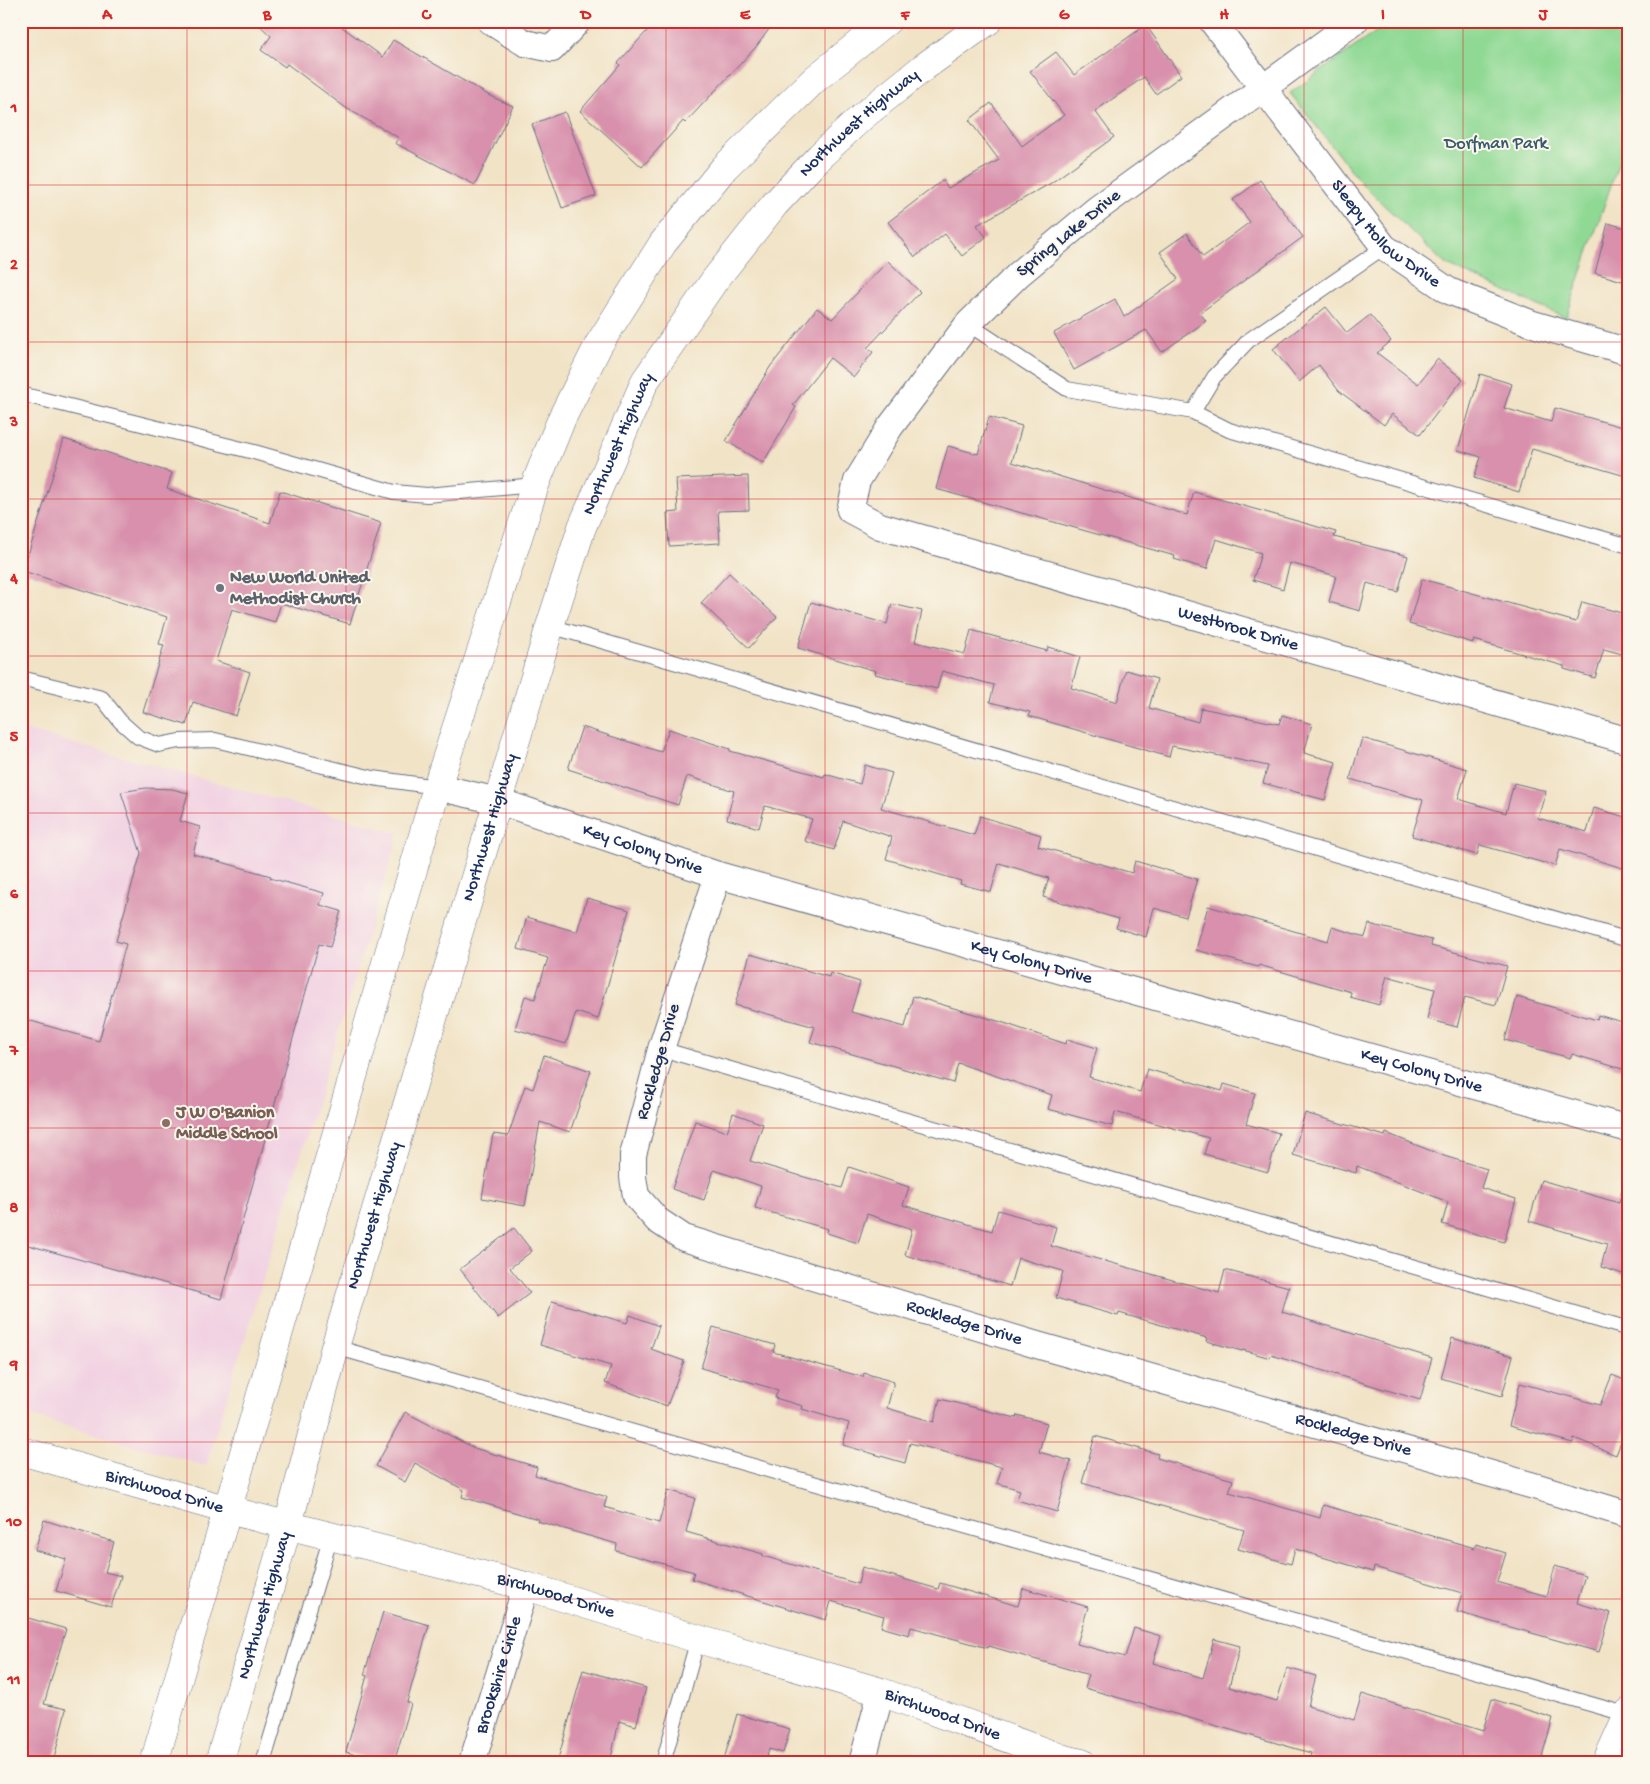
<svg xmlns="http://www.w3.org/2000/svg" width="1650" height="1784" font-family="'Gochi Hand',sans-serif">
<style>
.built{fill:#f1d0e2}
.green{fill:#90d994;stroke:#568479}
.building{fill:#d890ac}
.lines{fill:none;stroke-linecap:round;stroke-linejoin:round}
.lane-casing{stroke:#666e82;stroke-width:16}
.street-casing{stroke:#666e82;stroke-width:28}
.secondary-casing{stroke:#666e82;stroke-width:29}
.lane{stroke:#fff;stroke-width:14}
.street{stroke:#fff;stroke-width:26}
.secondary{stroke:#fff;stroke-width:28}
.grid{fill:none;stroke:#d62828;stroke-width:1;stroke-opacity:0.55}
.worship-dot{fill:#6b7280;stroke:#fbf7ec;stroke-width:2}
.education-dot{fill:#8d6e63;stroke:#fbf7ec;stroke-width:2}
.labels{text-anchor:middle;dominant-baseline:central;stroke-width:4;stroke-linejoin:round;paint-order:stroke}
.street-label{font-size:18px;fill:#1b2f5e;stroke:#fbf7ec}
.park-label{font-size:18px;fill:#385a6c;stroke:#fbf7ec}
.worship-label{font-size:18px;font-weight:bold;fill:#5b616d;stroke:#fbf7ec;text-anchor:start}
.education-label{font-size:18px;font-weight:bold;fill:#785e54;stroke:#fbf7ec;text-anchor:start}
.neatline{fill:none;stroke:#d62828;stroke-width:2}
.grid-label{font-size:16px;text-anchor:middle;font-weight:bold;fill:#d62828}
</style>
<rect width="100%" height="100%" fill="#fbf7ec"/>
<filter id="ink" filterUnits="userSpaceOnUse"><feTurbulence type="fractalNoise" baseFrequency=".02" numOctaves="2"/><feDisplacementMap in="SourceGraphic" scale="10" xChannelSelector="R" yChannelSelector="G"/><feConvolveMatrix kernelMatrix="1 2 1 2 8 2 1 2 1" color-interpolation-filters="sRGB"/></filter>
<filter id="wash" filterUnits="userSpaceOnUse"><feTurbulence type="fractalNoise" baseFrequency=".0096" numOctaves="4" result="noise"/><feDisplacementMap in="SourceGraphic" scale="20" xChannelSelector="R" yChannelSelector="G"/><feGaussianBlur stdDeviation="1.12" result="paint"/><feColorMatrix in="noise" values="0 0 0 0 0 0 0 0 0 0 0 0 0 0 0 0 0 1.4 0 .05"/><feComposite in="paint" operator="in"/></filter>
<g filter="url(#wash)">
<rect width="100%" height="100%" fill="#f1e3c6"/>
<!-- built -->
<path class="built" d="M 21,729 L 399,833 L 206,1466 L 21,1413 Z"/>
<!-- green -->
<path class="green" d="M 1391,21 L 1629,21 L 1629,132 L 1566,318 L 1445,264 L 1363,185 L 1290,93 Z"/>
<g id="blocks">
<!-- building -->
<path class="building" d="M 255,21 L 334,21 L 383,57 L 393,40 L 490,96 L 513,106 L 475,185 L 395,143 L 399,138 L 346,108 L 287,64 L 285,67 L 261,50 L 271,36 Z
M 656,21 L 775,21 L 756,47 L 685,123 L 683,121 L 642,167 L 580,111 L 620,65 L 618,63 Z
M 1146,25 L 1181,76 L 1156,94 L 1144,77 L 1095,111 L 1114,137 L 1051,183 L 977,225 L 986,237 L 962,256 L 945,234 L 915,257 L 888,222 L 943,180 L 948,188 L 999,160 L 969,120 L 991,103 L 1022,146 L 1064,115 L 1030,71 L 1056,52 L 1074,75 Z
M 565,112 L 596,196 L 562,208 L 532,124 Z
M 1260,180 L 1303,237 L 1200,313 L 1206,321 L 1162,352 L 1146,330 L 1074,370 L 1054,333 L 1115,299 L 1124,317 L 1178,279 L 1160,252 L 1187,233 L 1203,257 L 1250,222 L 1233,200 Z
M 1608,223 L 1629,229 L 1629,283 L 1595,273 Z
M 888,261 L 920,292 L 867,348 L 873,352 L 854,377 L 830,358 L 793,405 L 796,407 L 763,463 L 726,441 L 770,367 L 817,308 L 832,319 Z
M 1326,307 L 1347,333 L 1370,315 L 1391,341 L 1377,353 L 1418,384 L 1437,359 L 1463,379 L 1420,435 L 1392,414 L 1384,425 L 1339,391 L 1319,365 L 1299,382 L 1273,349 Z
M 1480,374 L 1512,384 L 1504,408 L 1551,422 L 1555,408 L 1629,429 L 1629,477 L 1532,449 L 1519,492 L 1474,478 L 1481,457 L 1458,450 Z
M 989,417 L 1022,426 L 1012,462 L 1187,515 L 1194,492 L 1336,532 L 1334,537 L 1408,556 L 1398,592 L 1367,583 L 1360,611 L 1329,602 L 1336,576 L 1290,563 L 1283,589 L 1253,580 L 1261,553 L 1216,539 L 1207,569 L 1174,559 L 1175,556 L 936,489 L 948,446 L 978,454 Z
M 64,439 L 172,473 L 167,489 L 270,523 L 280,491 L 381,523 L 350,624 L 281,603 L 275,622 L 232,609 L 216,661 L 250,672 L 236,716 L 193,702 L 186,725 L 143,712 L 164,645 L 159,644 L 167,617 L 23,571 Z
M 748,476 L 749,510 L 718,511 L 720,543 L 669,546 L 667,513 L 678,512 L 676,479 Z
M 729,573 L 777,617 L 749,648 L 701,603 Z
M 1422,579 L 1576,622 L 1582,602 L 1629,615 L 1629,656 L 1604,649 L 1595,678 L 1564,669 L 1564,666 L 1474,640 L 1473,643 L 1409,624 Z
M 811,602 L 887,624 L 892,604 L 922,611 L 915,642 L 965,654 L 971,630 L 1047,651 L 1048,647 L 1080,657 L 1071,688 L 1117,702 L 1126,670 L 1157,679 L 1149,708 L 1198,722 L 1201,708 L 1279,724 L 1282,715 L 1312,724 L 1304,753 L 1336,762 L 1325,800 L 1263,783 L 1268,766 L 1172,746 L 1169,757 L 1029,716 L 1030,712 L 990,702 L 994,685 L 942,671 L 937,689 L 875,674 L 876,671 L 798,648 Z
M 582,727 L 661,752 L 669,729 L 730,749 L 730,751 L 824,777 L 825,774 L 860,784 L 865,765 L 892,773 L 881,808 L 974,835 L 980,816 L 1041,835 L 1038,846 L 1132,873 L 1135,861 L 1197,879 L 1186,917 L 1154,908 L 1146,937 L 1116,928 L 1119,919 L 1043,897 L 1049,878 L 999,863 L 991,892 L 960,884 L 961,881 L 886,859 L 892,837 L 843,821 L 834,850 L 805,841 L 812,819 L 765,806 L 759,828 L 727,819 L 734,791 L 687,776 L 678,805 L 568,769 Z
M 1362,738 L 1467,769 L 1458,799 L 1506,813 L 1514,783 L 1546,791 L 1538,818 L 1587,832 L 1594,808 L 1629,818 L 1629,870 L 1560,849 L 1555,866 L 1480,845 L 1477,855 L 1412,836 L 1423,800 L 1350,779 Z
M 146,788 L 172,789 L 188,793 L 180,821 L 200,827 L 193,854 L 271,876 L 270,878 L 324,893 L 320,905 L 341,911 L 330,947 L 319,944 L 221,1299 L 21,1243 L 21,1018 L 99,1041 L 126,944 L 116,941 L 141,853 L 121,792 Z
M 587,898 L 629,910 L 598,1019 L 576,1012 L 566,1044 L 515,1029 L 525,996 L 535,999 L 548,958 L 518,949 L 527,917 L 577,932 Z
M 1208,906 L 1328,941 L 1332,927 L 1365,937 L 1369,924 L 1432,940 L 1431,946 L 1507,966 L 1496,1005 L 1465,997 L 1457,1027 L 1427,1019 L 1435,989 L 1387,976 L 1379,1005 L 1350,997 L 1351,992 L 1259,965 L 1258,967 L 1196,950 Z
M 750,954 L 829,977 L 830,973 L 860,982 L 851,1012 L 905,1027 L 913,996 L 1001,1022 L 1066,1044 L 1067,1039 L 1097,1048 L 1089,1077 L 1140,1092 L 1147,1069 L 1222,1091 L 1224,1084 L 1255,1093 L 1246,1124 L 1279,1133 L 1268,1172 L 1204,1154 L 1209,1138 L 1115,1112 L 1112,1126 L 1048,1109 L 1052,1095 L 958,1063 L 953,1083 L 810,1042 L 815,1027 L 735,1005 Z
M 1517,997 L 1597,1020 L 1598,1015 L 1629,1024 L 1629,1071 L 1572,1054 L 1570,1058 L 1505,1040 Z
M 544,1055 L 591,1071 L 570,1132 L 540,1122 L 525,1206 L 482,1198 L 493,1134 L 508,1136 L 525,1086 L 533,1089 Z
M 733,1113 L 763,1124 L 750,1161 L 842,1188 L 849,1167 L 909,1187 L 903,1205 L 992,1231 L 998,1210 L 1056,1227 L 1051,1246 L 1219,1293 L 1225,1270 L 1289,1287 L 1282,1312 L 1432,1358 L 1420,1400 L 1271,1355 L 1270,1358 L 1243,1350 L 1242,1351 L 1206,1341 L 1207,1338 L 1119,1313 L 1118,1316 L 1056,1298 L 1063,1271 L 1018,1258 L 1010,1286 L 905,1255 L 912,1229 L 867,1214 L 858,1243 L 827,1233 L 828,1229 L 755,1208 L 761,1186 L 714,1170 L 704,1200 L 672,1189 L 695,1121 L 727,1132 Z
M 1305,1113 L 1385,1136 L 1386,1133 L 1444,1156 L 1487,1169 L 1481,1188 L 1516,1199 L 1504,1242 L 1442,1224 L 1448,1202 L 1357,1166 L 1356,1173 L 1293,1155 Z
M 1541,1180 L 1619,1203 L 1622,1190 L 1629,1191 L 1629,1276 L 1601,1267 L 1607,1244 L 1529,1221 Z
M 514,1228 L 532,1251 L 510,1268 L 530,1293 L 498,1318 L 460,1269 Z
M 552,1301 L 627,1323 L 630,1315 L 659,1326 L 651,1349 L 684,1361 L 667,1406 L 605,1383 L 611,1366 L 540,1345 Z
M 713,1327 L 775,1345 L 773,1352 L 863,1377 L 864,1373 L 894,1382 L 887,1408 L 934,1422 L 940,1399 L 1016,1418 L 1017,1415 L 1047,1423 L 1039,1452 L 1071,1461 L 1057,1512 L 1017,1500 L 1020,1490 L 997,1483 L 1002,1467 L 910,1443 L 905,1463 L 843,1445 L 849,1423 L 802,1409 L 803,1406 L 775,1398 L 778,1390 L 701,1368 Z
M 1452,1338 L 1513,1356 L 1502,1396 L 1441,1378 Z
M 1612,1375 L 1629,1382 L 1629,1422 L 1616,1455 L 1574,1438 L 1573,1443 L 1509,1426 L 1520,1383 L 1600,1405 Z
M 405,1412 L 474,1448 L 537,1467 L 535,1475 L 607,1497 L 604,1507 L 659,1523 L 668,1490 L 695,1498 L 686,1532 L 763,1554 L 763,1556 L 858,1584 L 862,1567 L 938,1589 L 940,1583 L 1018,1606 L 1023,1588 L 1088,1607 L 1077,1644 L 1125,1657 L 1134,1628 L 1161,1636 L 1153,1663 L 1203,1678 L 1214,1639 L 1240,1646 L 1229,1687 L 1277,1701 L 1287,1668 L 1316,1676 L 1308,1706 L 1354,1720 L 1362,1694 L 1483,1731 L 1492,1699 L 1553,1718 L 1540,1763 L 1398,1763 L 1379,1757 L 1377,1763 L 1330,1763 L 1310,1757 L 1311,1753 L 1085,1688 L 1089,1675 L 989,1646 L 988,1648 L 911,1627 L 909,1635 L 881,1627 L 884,1616 L 831,1601 L 826,1620 L 692,1579 L 694,1572 L 616,1551 L 617,1544 L 537,1521 L 538,1519 L 462,1497 L 464,1490 L 415,1463 L 405,1482 L 376,1466 Z
M 1095,1436 L 1158,1454 L 1157,1458 L 1233,1480 L 1229,1492 L 1320,1518 L 1323,1505 L 1475,1548 L 1476,1544 L 1506,1553 L 1497,1582 L 1547,1596 L 1555,1566 L 1585,1575 L 1577,1603 L 1611,1613 L 1599,1652 L 1457,1612 L 1462,1593 L 1374,1567 L 1373,1572 L 1295,1549 L 1291,1564 L 1238,1549 L 1244,1530 L 1082,1483 Z
M 44,1520 L 114,1542 L 105,1572 L 121,1576 L 111,1607 L 56,1591 L 66,1559 L 35,1550 Z
M 383,1612 L 429,1625 L 407,1702 L 411,1704 L 394,1763 L 385,1763 L 346,1752 L 367,1676 L 364,1675 Z
M 25,1617 L 66,1629 L 44,1704 L 66,1709 L 53,1763 L 21,1763 L 21,1630 Z
M 583,1670 L 646,1688 L 636,1726 L 619,1721 L 610,1763 L 557,1763 Z
M 737,1714 L 790,1729 L 783,1753 L 769,1749 L 765,1763 L 723,1763 Z"/>
</g>
</g>
<g filter="url(#ink)">
<use href="#blocks" fill-opacity="0" stroke="#666e82" stroke-width="1"/>
<g class="lines">
<defs>
<path id="lane" d="M 968,324 L 1067,389 L 1193,412 L 1229,430 L 1629,546
M 21,394 L 254,452 L 394,492 L 427,495 L 535,485
M 1193,412 L 1214,377 L 1249,340 L 1384,247
M 550,626 L 1629,940
M 21,678 L 102,698 L 120,721 L 138,737 L 159,745 L 179,741 L 215,740 L 373,778 L 437,787
M 661,1049 L 1629,1329
M 335,1347 L 1629,1715
M 263,1763 L 331,1536
M 663,1763 L 698,1639"/>
<g id="street">
<path d="M 490,21 L 525,43 L 552,49 L 578,21"/>
<path id="s1" d="M 1212,21 L 1384,247 L 1449,291 L 1533,324 L 1629,352"/>
<path id="s2" d="M 1355,21 L 1097,209 L 1019,274 L 968,324 L 890,427 L 857,481 L 850,510 L 880,526 L 1629,741"/>
<path id="s3" d="M 437,787 L 498,801 L 718,875 L 1629,1129"/>
<path id="s4" d="M 718,875 L 661,1049 L 633,1155 L 633,1177 L 636,1196 L 657,1220 L 684,1238 L 1037,1345 L 1541,1488 L 1629,1515"/>
<path id="s5" d="M 472,1763 L 526,1586"/>
<path d="M 862,1763 L 881,1692"/>
</g>
<g id="secondary">
<path id="s6" d="M 21,1451 L 228,1510 L 526,1586 L 698,1639 L 881,1692 L 1061,1758 L 1082,1763"/>
<path d="M 154,1763 L 437,787 L 535,485 L 562,418 L 599,344 L 663,243 L 724,168 L 815,79 L 887,21"/>
<path id="s7" d="M 219,1763 L 288,1525 L 335,1347 L 550,626 L 582,527 L 645,381 L 714,281 L 774,205 L 820,156 L 863,116 L 924,67 L 988,21"/>
<path d="M 1606,1763 L 1629,1712"/>
</g>
</defs>
<!-- lane casing -->
<use href="#lane" class="lane-casing"/>
<!-- street casing -->
<use href="#street" class="street-casing"/>
<!-- secondary casing -->
<use href="#secondary" class="secondary-casing"/>
<!-- lane -->
<use href="#lane" class="lane"/>
<!-- street -->
<use href="#street" class="street"/>
<!-- secondary -->
<use href="#secondary" class="secondary"/>
</g>
</g>
<!-- grid -->
<path class="grid" d="M 187,21 L 187,1763M 346,21 L 346,1763M 506,21 L 506,1763M 666,21 L 666,1763M 825,21 L 825,1763M 984,21 L 984,1763M 1144,21 L 1144,1763M 1304,21 L 1304,1763M 1463,21 L 1463,1763M 21,185 L 1629,185M 21,342 L 1629,342M 21,499 L 1629,499M 21,656 L 1629,656M 21,813 L 1629,813M 21,971 L 1629,971M 21,1128 L 1629,1128M 21,1285 L 1629,1285M 21,1442 L 1629,1442M 21,1599 L 1629,1599"/>
<!-- markers -->
<circle class="worship-dot" cx="220" cy="588" r="5"/>
<circle class="education-dot" cx="166" cy="1123" r="5"/>
<g class="labels">
<!-- street labels -->
<g class="street-label">
<text stroke="none"><textPath href="#s7" startOffset="1784">Northwest Highway</textPath></text>
<text stroke="none"><textPath href="#s1" startOffset="276">Sleepy Hollow Drive</textPath></text>
<text transform="translate(1069 234) rotate(-39)">Spring Lake Drive</text>
<text stroke="none"><textPath href="#s7" startOffset="1379">Northwest Highway</textPath></text>
<text stroke="none"><textPath href="#s2" startOffset="1121">Westbrook Drive</textPath></text>
<text stroke="none"><textPath href="#s7" startOffset="974">Northwest Highway</textPath></text>
<text stroke="none"><textPath href="#s3" startOffset="215">Key Colony Drive</textPath></text>
<text stroke="none"><textPath href="#s3" startOffset="620">Key Colony Drive</textPath></text>
<text transform="translate(659 1062) rotate(-74)">Rockledge Drive</text>
<text stroke="none"><textPath href="#s3" startOffset="1025">Key Colony Drive</textPath></text>
<text stroke="none"><textPath href="#s7" startOffset="569">Northwest Highway</textPath></text>
<text stroke="none"><textPath href="#s4" startOffset="691">Rockledge Drive</textPath></text>
<text stroke="none"><textPath href="#s4" startOffset="1096">Rockledge Drive</textPath></text>
<text stroke="none"><textPath href="#s6" startOffset="149">Birchwood Drive</textPath></text>
<text stroke="none"><textPath href="#s6" startOffset="554">Birchwood Drive</textPath></text>
<text stroke="none"><textPath href="#s7" startOffset="164">Northwest Highway</textPath></text>
<text stroke="none"><textPath href="#s5" startOffset="92">Brookshire Circle</textPath></text>
<text stroke="none"><textPath href="#s6" startOffset="959">Birchwood Drive</textPath></text>
</g>
<!-- park labels -->
<g class="park-label">
<text x="1496" y="144">Dorfman Park</text>
</g>
<!-- worship labels -->
<g class="worship-label">
<text x="230" y="578">New World United<tspan x="230" dy="21">Methodist Church</tspan></text>
</g>
<!-- education labels -->
<g class="education-label">
<text x="176" y="1113">J W O'Banion<tspan x="176" dy="21">Middle School</tspan></text>
</g>
</g>
<!-- margin -->
<rect width="1650" height="1784" fill="none" stroke="#fbf7ec" stroke-width="55"/>
<rect x="28" y="28" width="1594" height="1728" class="neatline"/>
<g class="grid-label">
<text x="107" y="19">A</text>
<text x="267" y="19">B</text>
<text x="426" y="19">C</text>
<text x="586" y="19">D</text>
<text x="745" y="19">E</text>
<text x="905" y="19">F</text>
<text x="1064" y="19">G</text>
<text x="1224" y="19">H</text>
<text x="1383" y="19">I</text>
<text x="1543" y="19">J</text>
<text x="14" y="112">1</text>
<text x="14" y="269">2</text>
<text x="14" y="426">3</text>
<text x="14" y="583">4</text>
<text x="14" y="741">5</text>
<text x="14" y="898">6</text>
<text x="14" y="1055">7</text>
<text x="14" y="1212">8</text>
<text x="14" y="1369">9</text>
<text x="14" y="1526">10</text>
<text x="14" y="1684">11</text>
</g>
</svg>
